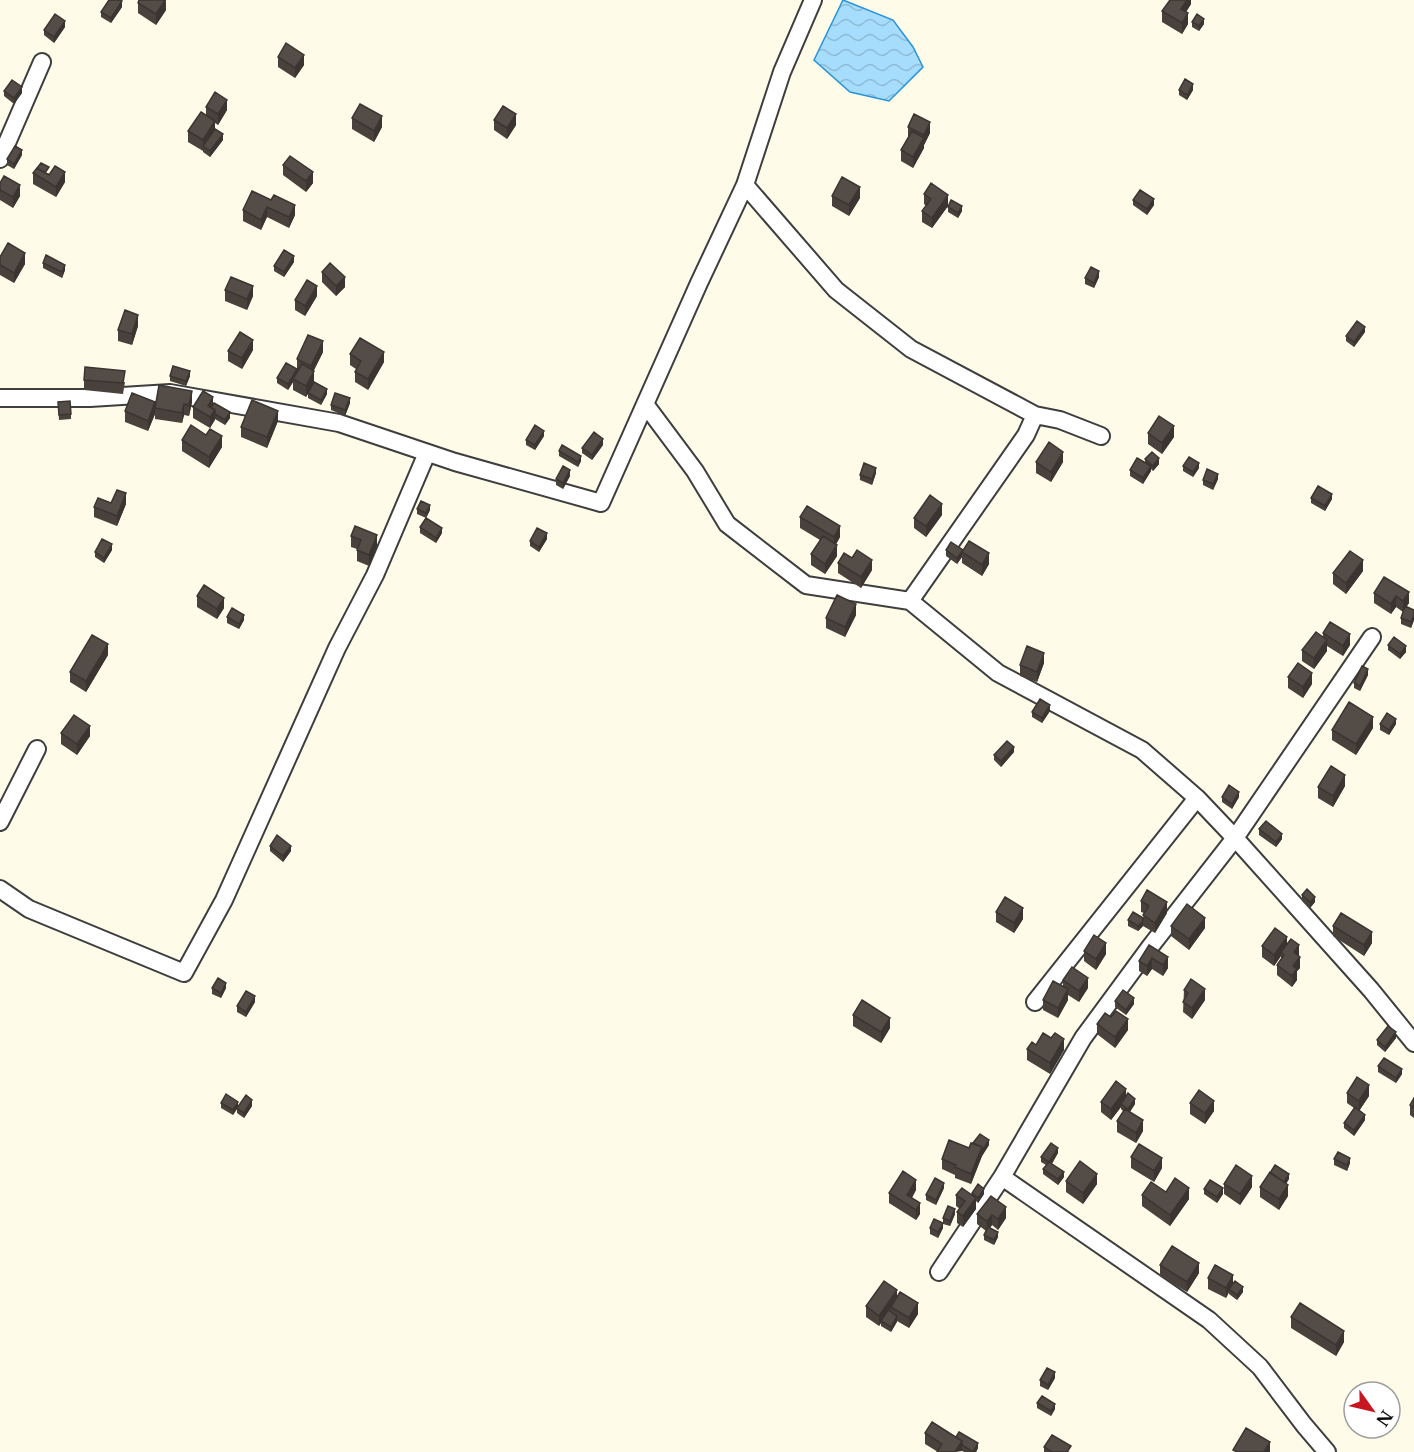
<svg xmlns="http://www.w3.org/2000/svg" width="1414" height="1452" font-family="'Libre Baskerville',serif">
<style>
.water{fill:url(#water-waves);stroke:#2793da;stroke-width:1.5}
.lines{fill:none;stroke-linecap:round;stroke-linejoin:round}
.minor-casing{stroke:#3e3e3e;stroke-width:20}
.minor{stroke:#fff;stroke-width:16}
.wall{fill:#48413c}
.shaded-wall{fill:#3b3531}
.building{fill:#544c46;stroke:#3b3531;stroke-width:1.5}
</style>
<defs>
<pattern id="water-waves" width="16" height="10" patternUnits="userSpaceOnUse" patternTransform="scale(1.5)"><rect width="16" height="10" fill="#a7ddfc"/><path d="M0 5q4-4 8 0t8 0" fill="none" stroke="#8ebcd7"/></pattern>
</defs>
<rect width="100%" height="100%" fill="#fffbe9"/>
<!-- water -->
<path class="water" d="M 843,0 L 893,20 L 913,47 L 923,67 L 889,101 L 850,92 L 814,60 Z"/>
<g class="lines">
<defs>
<path id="minor" d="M 0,159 L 42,62
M 745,185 L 836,290 L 911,349 L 1035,415 L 1060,420 L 1101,436
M 0,398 L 90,398 L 170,393 L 339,423 L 455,462 L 601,503 L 699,283 L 745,185 L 782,72 L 813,0
M 645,404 L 695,471 L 727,524 L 806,585 L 910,601 L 998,673 L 1142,750 L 1197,798 L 1235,838 L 1371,990 L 1414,1043
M 910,601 L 1026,435 L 1035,415
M 0,822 L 37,749
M 0,889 L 29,909 L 184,973 L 224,900 L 337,648 L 375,575 L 427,453
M 1035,1002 L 1197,798
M 1002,1177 L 1209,1320 L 1260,1367 L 1304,1425 L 1327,1452
M 939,1272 L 1002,1177 L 1083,1038 L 1150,947 L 1235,838 L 1372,637"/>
</defs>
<!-- minor casing -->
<use href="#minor" class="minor-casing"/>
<!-- minor -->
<use href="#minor" class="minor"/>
</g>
<!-- wall -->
<path class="wall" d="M 166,0 L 166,10 L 156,25 L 138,13 L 138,3 Z
M 1191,0 L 1191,4 L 1186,12 L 1188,24 L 1182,34 L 1162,22 L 1162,11 Z
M 122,7 L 111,23 L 101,17 L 101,12 Z
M 1192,22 L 1204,24 L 1199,31 L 1192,27 Z
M 65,27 L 54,43 L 44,35 L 44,30 Z
M 278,57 L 304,65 L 295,78 L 278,67 Z
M 1179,90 L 1193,90 L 1187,100 L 1179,95 Z
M 4,91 L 22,93 L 14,104 L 4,96 Z
M 206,107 L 227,110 L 218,125 L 215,123 L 215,130 L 223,140 L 210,157 L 203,152 L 203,150 L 203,151 L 188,142 L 188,131 L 206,115 Z
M 352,118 L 382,127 L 374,142 L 352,129 Z
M 494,120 L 516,125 L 507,139 L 494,130 Z
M 908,127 L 930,133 L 924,145 L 924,148 L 913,168 L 901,161 L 901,150 L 908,138 Z
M 22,155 L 14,169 L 7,165 L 7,159 Z
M 283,165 L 313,183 L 306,192 L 283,175 Z
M 33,173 L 49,173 L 48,174 L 65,182 L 56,197 L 33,184 Z
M 0,183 L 20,196 L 13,208 L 0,200 Z
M 924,194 L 948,206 L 932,228 L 922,222 L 922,211 L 926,206 L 924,204 Z
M 832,196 L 860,198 L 849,216 L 832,206 Z
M 271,200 L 295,215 L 289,228 L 267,217 L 261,230 L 243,221 L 243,210 Z
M 1133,200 L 1154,205 L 1147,215 L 1133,205 Z
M 948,207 L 962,211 L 958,218 L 948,212 Z
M 0,257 L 25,264 L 14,283 L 0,275 Z
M 294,262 L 284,277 L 274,271 L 274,266 Z
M 43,263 L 65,270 L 62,278 L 43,268 Z
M 322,272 L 345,287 L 336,296 L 322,282 Z
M 1099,277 L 1094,288 L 1085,284 L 1085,278 Z
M 225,290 L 253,296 L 247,310 L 225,301 Z
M 317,296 L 305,316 L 295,310 L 295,300 Z
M 138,326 L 132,345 L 118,341 L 118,330 Z
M 1365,332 L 1354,347 L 1346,341 L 1346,336 Z
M 253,350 L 242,369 L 228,361 L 228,351 Z
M 323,352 L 314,370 L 314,382 L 327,394 L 321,405 L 308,398 L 308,394 L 306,397 L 293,390 L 293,382 L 288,390 L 277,383 L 277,378 L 297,369 L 297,359 Z
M 350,354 L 384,362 L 368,390 L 355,382 L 355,372 L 356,369 L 350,365 Z
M 170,376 L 190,376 L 186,386 L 170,381 Z
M 84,380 L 125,382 L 123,394 L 84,390 Z
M 58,402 L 71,414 L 71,419 L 59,420 Z
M 192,402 L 189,416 L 184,415 L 182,423 L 155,419 L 155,414 L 148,431 L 125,422 L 125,411 Z
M 350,403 L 345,416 L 331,410 L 331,405 Z
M 213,404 L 230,418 L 225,425 L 215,419 L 210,428 L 193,418 L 193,407 Z
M 278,421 L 267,448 L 241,437 L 241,427 Z
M 1148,433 L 1174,437 L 1162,454 L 1148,444 Z
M 544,436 L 535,450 L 526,445 L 526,440 Z
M 182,440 L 222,447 L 209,468 L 182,451 Z
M 603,445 L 592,460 L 582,453 L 582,448 Z
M 559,451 L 581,461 L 578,467 L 559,456 Z
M 1145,459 L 1159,464 L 1153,471 L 1151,469 L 1151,471 L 1143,484 L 1130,476 L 1130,470 L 1145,463 Z
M 1036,462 L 1063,462 L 1051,482 L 1036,473 Z
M 1183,466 L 1199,468 L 1193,477 L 1183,471 Z
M 876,473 L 872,485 L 860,480 L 860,475 Z
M 570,476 L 563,489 L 556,485 L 556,479 Z
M 1218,479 L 1213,490 L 1203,485 L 1203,480 Z
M 1311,498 L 1332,499 L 1325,511 L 1311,503 Z
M 111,503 L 126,504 L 117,526 L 94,517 L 94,507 Z
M 417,509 L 430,510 L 426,518 L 442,533 L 436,543 L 420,533 L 420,527 L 426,518 L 417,514 Z
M 942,515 L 926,537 L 914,528 L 914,518 Z
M 800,517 L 840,537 L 836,544 L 837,556 L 825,574 L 811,565 L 811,554 L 820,540 L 800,528 Z
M 351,536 L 377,546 L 369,566 L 357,561 L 357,549 L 351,547 Z
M 547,539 L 539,552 L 530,546 L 530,541 Z
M 112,550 L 104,563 L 95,557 L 95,552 Z
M 946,550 L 963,550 L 989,564 L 982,576 L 962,563 L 962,557 L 957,564 L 946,556 Z
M 838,563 L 872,570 L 861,588 L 838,573 Z
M 1363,571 L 1346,594 L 1333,584 L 1333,573 Z
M 1384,577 L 1409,603 L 1406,607 L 1414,610 L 1414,620 L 1411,628 L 1401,624 L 1401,618 L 1403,612 L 1396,607 L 1391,614 L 1374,603 L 1374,593 Z
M 197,596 L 224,608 L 217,619 L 197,607 Z
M 856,615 L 845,637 L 826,628 L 826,618 Z
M 227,617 L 244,620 L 239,629 L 227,623 Z
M 1323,633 L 1350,645 L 1343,656 L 1327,646 L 1327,651 L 1314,669 L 1302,661 L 1302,650 L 1323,638 Z
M 1388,645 L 1406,652 L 1400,659 L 1388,650 Z
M 108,655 L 86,692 L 70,682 L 70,672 Z
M 1044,663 L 1037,682 L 1020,676 L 1020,665 Z
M 1368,675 L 1360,691 L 1354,688 L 1354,683 Z
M 1288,677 L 1312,684 L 1303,698 L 1288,688 Z
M 1050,711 L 1042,723 L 1032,717 L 1032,712 Z
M 1380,724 L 1396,724 L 1389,735 L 1380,730 Z
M 1373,728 L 1356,755 L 1332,740 L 1332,730 Z
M 61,733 L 90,736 L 77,755 L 61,744 Z
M 1014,752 L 1001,767 L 994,760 L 994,755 Z
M 1345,786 L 1333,807 L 1318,798 L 1318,787 Z
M 1222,797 L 1239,797 L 1232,809 L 1222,802 Z
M 1259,829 L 1282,839 L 1276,847 L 1259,835 Z
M 270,846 L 291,851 L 283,862 L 270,851 Z
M 1302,895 L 1315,902 L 1310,908 L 1302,901 Z
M 1141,901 L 1167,913 L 1155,933 L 1143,926 L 1138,931 L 1128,926 L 1128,920 L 1143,918 L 1144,913 L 1141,912 Z
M 996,912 L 1023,919 L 1014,933 L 996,922 Z
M 1171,926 L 1205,928 L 1189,950 L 1171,936 Z
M 1333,926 L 1372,943 L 1364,956 L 1333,936 Z
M 1287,944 L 1299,956 L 1300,968 L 1297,971 L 1297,980 L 1292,987 L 1277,975 L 1277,965 L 1281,959 L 1281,956 L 1274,966 L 1262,957 L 1262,946 Z
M 1149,945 L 1168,968 L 1163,976 L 1152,969 L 1147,976 L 1139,971 L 1139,961 Z
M 1084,951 L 1106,954 L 1096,970 L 1084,961 Z
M 1063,980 L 1088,988 L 1079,1002 L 1068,995 L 1068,1000 L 1058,1018 L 1043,1010 L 1043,1000 L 1063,986 Z
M 212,988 L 226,988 L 221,998 L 212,994 Z
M 1184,990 L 1205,1000 L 1192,1019 L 1183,1012 Z
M 1115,1001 L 1134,1004 L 1126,1015 L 1115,1007 Z
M 255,1002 L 246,1017 L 237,1012 L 237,1006 Z
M 853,1015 L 890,1028 L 881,1043 L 853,1026 Z
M 1111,1017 L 1128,1030 L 1115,1048 L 1097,1034 L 1097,1024 Z
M 1051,1038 L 1064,1050 L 1050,1074 L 1027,1060 L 1027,1049 Z
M 1396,1038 L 1385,1052 L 1377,1045 L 1377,1040 Z
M 1378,1066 L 1402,1074 L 1396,1083 L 1378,1072 Z
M 1347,1093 L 1369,1096 L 1359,1111 L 1365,1120 L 1354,1136 L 1344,1128 L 1344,1123 L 1354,1108 L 1347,1103 Z
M 1126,1096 L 1135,1104 L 1130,1112 L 1143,1131 L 1136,1143 L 1117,1132 L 1117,1121 L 1123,1111 L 1121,1109 L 1121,1107 L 1111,1120 L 1101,1112 L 1101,1102 Z
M 1414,1098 L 1414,1118 L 1410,1115 L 1410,1105 Z
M 221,1103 L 238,1106 L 252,1106 L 244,1118 L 237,1113 L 237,1109 L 233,1115 L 221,1108 Z
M 1190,1103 L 1214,1111 L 1205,1124 L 1190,1114 Z
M 973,1143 L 989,1145 L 982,1156 L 971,1184 L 955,1178 L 955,1175 L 942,1169 L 942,1159 L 969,1148 Z
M 1058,1153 L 1052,1164 L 1064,1177 L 1058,1185 L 1043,1174 L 1043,1169 L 1046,1165 L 1041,1162 L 1041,1157 Z
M 1131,1157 L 1162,1168 L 1154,1182 L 1131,1168 Z
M 1334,1159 L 1350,1163 L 1347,1171 L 1334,1165 Z
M 1289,1179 L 1286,1184 L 1288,1196 L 1279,1210 L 1260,1197 L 1260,1187 Z
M 1066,1181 L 1097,1184 L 1083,1204 L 1066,1192 Z
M 1224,1184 L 1252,1187 L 1240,1205 L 1224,1194 Z
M 944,1188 L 936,1205 L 926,1200 L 926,1195 Z
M 1204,1189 L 1223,1194 L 1217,1203 L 1204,1194 Z
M 916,1190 L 912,1198 L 920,1214 L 916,1220 L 889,1203 L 889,1193 Z
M 1166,1192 L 1189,1199 L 1170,1226 L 1142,1206 L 1142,1195 Z
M 972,1193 L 984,1194 L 978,1203 L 976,1201 L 976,1209 L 963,1227 L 957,1223 L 957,1212 L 960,1209 L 956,1206 L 956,1195 L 972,1195 Z
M 991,1196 L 1006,1218 L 998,1230 L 992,1225 L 990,1228 L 998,1237 L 994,1245 L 984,1240 L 984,1235 L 986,1231 L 977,1224 L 977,1214 Z
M 955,1214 L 950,1226 L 943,1224 L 943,1218 Z
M 930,1228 L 943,1228 L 938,1238 L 930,1234 Z
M 1160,1265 L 1199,1273 L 1187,1292 L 1160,1276 Z
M 1208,1278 L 1233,1283 L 1243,1292 L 1237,1300 L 1229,1294 L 1229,1292 L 1226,1298 L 1208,1289 Z
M 897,1297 L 918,1314 L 909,1328 L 897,1321 L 891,1332 L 881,1326 L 881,1323 L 879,1326 L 866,1317 L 866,1306 Z
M 1291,1317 L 1344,1342 L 1336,1356 L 1291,1328 Z
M 1055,1378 L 1048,1390 L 1040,1386 L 1040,1380 Z
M 1037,1403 L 1055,1409 L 1051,1416 L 1037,1408 Z
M 925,1433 L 956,1437 L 978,1448 L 976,1452 L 964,1452 L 962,1451 L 938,1452 L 925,1444 Z
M 1044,1447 L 1071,1452 L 1044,1452 Z"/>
<!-- shaded-wall -->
<path class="shaded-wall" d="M 165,0 L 166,10 L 156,25 L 156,14 Z
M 1187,0 L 1191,0 L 1191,4 L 1181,20 L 1181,9 Z
M 122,1 L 122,7 L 111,23 L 111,18 Z
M 1188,13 L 1188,24 L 1182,34 L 1182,23 Z
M 1204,19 L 1204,24 L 1199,31 L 1199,26 Z
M 65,21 L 65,27 L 54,43 L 54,37 Z
M 304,55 L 304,65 L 295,78 L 295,68 Z
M 1193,84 L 1193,90 L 1187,100 L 1187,95 Z
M 22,87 L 22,93 L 14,104 L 14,98 Z
M 227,100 L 227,110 L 218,125 L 218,114 Z
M 516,114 L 516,125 L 507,139 L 507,128 Z
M 382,116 L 382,127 L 374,142 L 374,131 Z
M 215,121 L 215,132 L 203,146 L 203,151 L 203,140 Z
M 930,122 L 930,133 L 924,145 L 924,148 L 913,168 L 913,157 L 924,138 L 924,135 Z
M 223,134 L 223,140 L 210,157 L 210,151 Z
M 22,150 L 22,155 L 14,169 L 14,164 Z
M 65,172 L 65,182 L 56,197 L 56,187 Z
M 313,172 L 313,183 L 306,192 L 306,181 Z
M 20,185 L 20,196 L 13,208 L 13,197 Z
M 860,187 L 860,198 L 849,216 L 849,205 Z
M 948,195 L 948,206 L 932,228 L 932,218 Z
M 1154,199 L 1154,205 L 1147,215 L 1147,209 Z
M 295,205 L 295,215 L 289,228 L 289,217 Z
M 962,206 L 962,211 L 958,218 L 958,213 Z
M 267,207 L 267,217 L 261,230 L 261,220 Z
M 25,253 L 25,264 L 14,283 L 14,273 Z
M 294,256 L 294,262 L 284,277 L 284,272 Z
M 65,265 L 65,270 L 62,278 L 62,272 Z
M 1099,271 L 1099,277 L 1094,288 L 1094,283 Z
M 345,277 L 345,287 L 336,296 L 336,286 Z
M 253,286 L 253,296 L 247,310 L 247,299 Z
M 317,286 L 317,296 L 305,316 L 305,306 Z
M 138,315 L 138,326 L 132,345 L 132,334 Z
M 1365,327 L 1365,332 L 1354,347 L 1354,342 Z
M 253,340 L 253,350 L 242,369 L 242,358 Z
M 323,341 L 323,352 L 311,376 L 311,366 Z
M 384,352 L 384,362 L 368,390 L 368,379 Z
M 297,369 L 297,375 L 293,379 L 293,382 L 288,390 L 288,384 Z
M 190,371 L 190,376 L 186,386 L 186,381 Z
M 314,371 L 314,381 L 306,397 L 306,386 Z
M 327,389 L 327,394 L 321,405 L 321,400 Z
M 192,391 L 192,402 L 189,416 L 189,405 Z
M 213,397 L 213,408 L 211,411 L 208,406 Z
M 350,398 L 350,403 L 345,416 L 345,410 Z
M 155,402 L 155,414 L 148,431 L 148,421 Z
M 184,404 L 184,415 L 182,423 L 182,413 Z
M 215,410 L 215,420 L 210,428 L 210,417 Z
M 278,411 L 278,421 L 267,448 L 267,437 Z
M 230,412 L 230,418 L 225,425 L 225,420 Z
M 1174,426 L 1174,437 L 1162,454 L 1162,443 Z
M 544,431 L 544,436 L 535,450 L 535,445 Z
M 222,436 L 222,447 L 209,468 L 209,457 Z
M 603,439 L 603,445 L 592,460 L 592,455 Z
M 1063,452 L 1063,462 L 1051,482 L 1051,472 Z
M 581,456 L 581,461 L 578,467 L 578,462 Z
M 1159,458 L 1159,464 L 1153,471 L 1153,466 Z
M 1199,463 L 1199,468 L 1193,477 L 1193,472 Z
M 1151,466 L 1151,471 L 1143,484 L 1143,478 Z
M 876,468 L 876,473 L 872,485 L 872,479 Z
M 570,470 L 570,476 L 563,489 L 563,483 Z
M 1218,474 L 1218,479 L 1213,490 L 1213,484 Z
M 126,493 L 126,504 L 117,526 L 117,516 Z
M 1332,494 L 1332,499 L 1325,511 L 1325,506 Z
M 942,504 L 942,515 L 926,537 L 926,526 Z
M 430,505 L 430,510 L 426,518 L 426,513 Z
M 840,526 L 840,537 L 834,548 L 834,537 Z
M 442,528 L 442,533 L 436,543 L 436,538 Z
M 547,533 L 547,539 L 539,552 L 539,547 Z
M 377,535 L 377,546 L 369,566 L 369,555 Z
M 112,544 L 112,550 L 104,563 L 104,558 Z
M 837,545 L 837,556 L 825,574 L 825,564 Z
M 962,552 L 962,557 L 957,564 L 957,558 Z
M 989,553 L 989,564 L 982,576 L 982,565 Z
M 872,560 L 872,570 L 861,588 L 861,577 Z
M 1363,560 L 1363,571 L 1346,594 L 1346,583 Z
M 1409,592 L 1409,603 L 1403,612 L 1403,601 Z
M 1396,596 L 1396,607 L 1391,614 L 1391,604 Z
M 224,598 L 224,608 L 217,619 L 217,609 Z
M 856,604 L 856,615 L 845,637 L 845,627 Z
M 244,615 L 244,620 L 239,629 L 239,624 Z
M 1414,615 L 1414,620 L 1411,628 L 1411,622 Z
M 1350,634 L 1350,645 L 1343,656 L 1343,646 Z
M 1327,640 L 1327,651 L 1314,669 L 1314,658 Z
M 108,644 L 108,655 L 86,692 L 86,681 Z
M 1406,646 L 1406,652 L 1400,659 L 1400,654 Z
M 1044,653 L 1044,663 L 1037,682 L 1037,672 Z
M 1368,669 L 1368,675 L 1360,691 L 1360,686 Z
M 1312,673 L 1312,684 L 1303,698 L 1303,687 Z
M 1050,705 L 1050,711 L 1042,723 L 1042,718 Z
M 1373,717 L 1373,728 L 1356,755 L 1356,744 Z
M 1396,719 L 1396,724 L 1389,735 L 1389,730 Z
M 90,726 L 90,736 L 77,755 L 77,744 Z
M 1014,747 L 1014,752 L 1001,767 L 1001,761 Z
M 1345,775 L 1345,786 L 1333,807 L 1333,796 Z
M 1239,792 L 1239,797 L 1232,809 L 1232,804 Z
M 1282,834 L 1282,839 L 1276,847 L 1276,842 Z
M 291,846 L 291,851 L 283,862 L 283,856 Z
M 1315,897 L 1315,902 L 1310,908 L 1310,902 Z
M 1167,902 L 1167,913 L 1155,933 L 1155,923 Z
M 1023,908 L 1023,919 L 1014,933 L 1014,923 Z
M 1205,918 L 1205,928 L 1189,950 L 1189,939 Z
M 1143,921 L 1143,926 L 1138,931 L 1138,926 Z
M 1372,932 L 1372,943 L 1364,956 L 1364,945 Z
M 1287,937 L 1287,948 L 1281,952 L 1281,956 L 1274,966 L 1274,955 Z
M 1106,943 L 1106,954 L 1096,970 L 1096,959 Z
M 1299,945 L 1299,956 L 1294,963 L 1294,952 Z
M 1168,957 L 1168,968 L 1163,976 L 1163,965 Z
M 1300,957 L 1300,968 L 1297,971 L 1297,980 L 1292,987 L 1293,966 Z
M 1152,958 L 1152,969 L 1147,976 L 1147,966 Z
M 1088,978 L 1088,988 L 1079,1002 L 1079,991 Z
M 226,983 L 226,988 L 221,998 L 221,993 Z
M 1068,989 L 1068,1000 L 1058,1018 L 1058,1008 Z
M 1205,989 L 1205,1000 L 1192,1019 L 1192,1008 Z
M 255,996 L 255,1002 L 246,1017 L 246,1012 Z
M 1134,998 L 1134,1004 L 1126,1015 L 1126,1010 Z
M 890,1018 L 890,1028 L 881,1043 L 881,1032 Z
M 1128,1019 L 1128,1030 L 1115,1048 L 1115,1037 Z
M 1396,1032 L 1396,1038 L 1385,1052 L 1385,1047 Z
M 1064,1039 L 1064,1050 L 1050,1074 L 1050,1063 Z
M 1402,1069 L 1402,1074 L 1396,1083 L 1396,1078 Z
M 1369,1085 L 1369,1096 L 1359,1111 L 1359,1101 Z
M 1126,1089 L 1126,1100 L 1121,1104 L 1121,1107 L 1111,1120 L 1111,1109 Z
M 1135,1099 L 1135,1104 L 1128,1114 L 1128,1109 Z
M 252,1100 L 252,1106 L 244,1118 L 244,1113 Z
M 1214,1101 L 1214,1111 L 1205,1124 L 1205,1113 Z
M 238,1102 L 238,1107 L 233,1115 L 233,1110 Z
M 1365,1115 L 1365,1120 L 1354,1136 L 1354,1130 Z
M 1143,1120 L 1143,1131 L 1136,1143 L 1136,1133 Z
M 989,1140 L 989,1145 L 982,1156 L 971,1184 L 971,1174 L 982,1147 Z
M 1058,1148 L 1058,1153 L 1049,1167 L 1049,1162 Z
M 1162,1158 L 1162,1168 L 1154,1182 L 1154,1171 Z
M 1350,1158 L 1350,1163 L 1347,1171 L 1347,1165 Z
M 1064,1172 L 1064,1177 L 1058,1185 L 1058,1179 Z
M 1097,1174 L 1097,1184 L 1083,1204 L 1083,1193 Z
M 1289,1174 L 1289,1179 L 1283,1188 L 1283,1183 Z
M 1252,1176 L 1252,1187 L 1240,1205 L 1240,1194 Z
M 916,1180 L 916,1190 L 907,1205 L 907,1195 Z
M 944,1183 L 944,1188 L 936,1205 L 936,1200 Z
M 1288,1185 L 1288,1196 L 1279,1210 L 1279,1199 Z
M 1189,1188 L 1189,1199 L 1170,1226 L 1170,1215 Z
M 1223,1188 L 1223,1194 L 1217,1203 L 1217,1197 Z
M 984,1189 L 984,1194 L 978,1203 L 978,1198 Z
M 976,1198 L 976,1209 L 963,1227 L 963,1216 Z
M 920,1203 L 920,1214 L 916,1220 L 916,1210 Z
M 1006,1207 L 1006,1218 L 998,1230 L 998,1219 Z
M 955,1209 L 955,1214 L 950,1226 L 950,1221 Z
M 992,1215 L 992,1225 L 987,1232 L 987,1221 Z
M 943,1223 L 943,1228 L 938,1238 L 938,1232 Z
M 998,1232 L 998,1237 L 994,1245 L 994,1240 Z
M 1199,1263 L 1199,1273 L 1187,1292 L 1187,1282 Z
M 1233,1275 L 1233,1285 L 1229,1289 L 1229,1292 L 1226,1298 L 1226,1288 Z
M 1243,1287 L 1243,1292 L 1237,1300 L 1237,1295 Z
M 897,1290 L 897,1301 L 891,1307 L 891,1309 L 882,1321 L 881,1321 L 881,1323 L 879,1326 L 879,1316 Z
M 918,1303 L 918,1314 L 909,1328 L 909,1318 Z
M 897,1316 L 897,1322 L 891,1332 L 891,1327 Z
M 1344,1331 L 1344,1342 L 1336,1356 L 1336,1345 Z
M 1055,1372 L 1055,1378 L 1048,1390 L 1048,1385 Z
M 1055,1404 L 1055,1409 L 1051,1416 L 1051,1411 Z
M 962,1441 L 962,1451 L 955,1452 Z
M 1270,1442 L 1270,1452 L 1264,1452 Z
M 978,1443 L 978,1448 L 976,1452 L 973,1452 Z"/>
<!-- building -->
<path class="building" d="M 109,0 L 120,0 L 122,1 L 111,18 L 101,12 Z
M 139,0 L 165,0 L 156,14 L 138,3 Z
M 1170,0 L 1187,0 L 1181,9 L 1188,13 L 1182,23 L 1162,11 Z
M 55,14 L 65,21 L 54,37 L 44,30 Z
M 1197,14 L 1204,19 L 1199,26 L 1192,22 Z
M 286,43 L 304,55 L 295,68 L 278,57 Z
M 1185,79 L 1193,84 L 1187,95 L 1179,90 Z
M 12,80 L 22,87 L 14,98 L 4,91 Z
M 215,92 L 227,100 L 218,114 L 206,107 Z
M 360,104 L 382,116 L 374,131 L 352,118 Z
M 503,106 L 516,114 L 507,128 L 494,120 Z
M 201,112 L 215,121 L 203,140 L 188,131 Z
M 914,114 L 930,122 L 924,135 L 908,127 Z
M 215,129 L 223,134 L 210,151 L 203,146 Z
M 912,131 L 924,138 L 913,157 L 901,150 Z
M 15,146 L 22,150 L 14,164 L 7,159 Z
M 290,156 L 313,172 L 306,181 L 283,165 Z
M 41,163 L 49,167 L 45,173 L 37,168 Z
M 55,166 L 65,172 L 56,187 L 33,173 L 37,168 L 49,175 Z
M 4,176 L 20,185 L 13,197 L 0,190 L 0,183 Z
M 842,177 L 860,187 L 849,205 L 832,196 Z
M 931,183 L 948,195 L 932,218 L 922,211 L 931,199 L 924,194 Z
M 1140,190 L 1154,199 L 1147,209 L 1133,200 Z
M 252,191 L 271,200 L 274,195 L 295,205 L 289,217 L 267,207 L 261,220 L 243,210 Z
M 951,200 L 962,206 L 958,213 L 948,207 Z
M 8,243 L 25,253 L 14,273 L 0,265 L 0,257 Z
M 284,250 L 294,256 L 284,272 L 274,266 Z
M 46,255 L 65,265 L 62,272 L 43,263 Z
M 330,263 L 345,277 L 336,286 L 322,272 Z
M 1091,267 L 1099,271 L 1094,283 L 1085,278 Z
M 231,277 L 253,286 L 247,299 L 225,290 Z
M 307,280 L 317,286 L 305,306 L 295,300 Z
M 125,310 L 138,315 L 132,334 L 118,330 Z
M 1357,321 L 1365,327 L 1354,342 L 1346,336 Z
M 240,332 L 253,340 L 242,358 L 228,351 Z
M 308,335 L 323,341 L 311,366 L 297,359 Z
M 360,338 L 384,352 L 368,379 L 355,372 L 361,361 L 350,354 Z
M 286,363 L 297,369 L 288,384 L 277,378 Z
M 302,364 L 314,371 L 306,386 L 293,379 Z
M 173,366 L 190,371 L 186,381 L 170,376 Z
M 85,367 L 125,371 L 123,383 L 84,380 Z
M 314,382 L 327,389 L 321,400 L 308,393 Z
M 159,385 L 192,391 L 189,405 L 184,404 L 182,413 L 155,408 Z
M 203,391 L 213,397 L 208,406 L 215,410 L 210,417 L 193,407 Z
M 132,393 L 155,402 L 148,421 L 125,411 Z
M 335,393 L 350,398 L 345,410 L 331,405 Z
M 252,400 L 278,411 L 267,437 L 241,427 Z
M 70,401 L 71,414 L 59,415 L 58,402 Z
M 214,403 L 230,412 L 225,420 L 215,414 L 215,410 L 211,407 Z
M 1159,416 L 1174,426 L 1162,443 L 1148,433 Z
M 191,425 L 206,435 L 210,429 L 222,436 L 209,457 L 182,440 Z
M 535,425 L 544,431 L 535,445 L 526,440 Z
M 594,432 L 603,439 L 592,455 L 582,448 Z
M 1049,442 L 1063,452 L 1051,472 L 1036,462 Z
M 562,445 L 581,456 L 578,462 L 559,451 Z
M 1152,452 L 1159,458 L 1153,466 L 1145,459 Z
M 1189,457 L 1199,463 L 1193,472 L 1183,466 Z
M 1137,458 L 1151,466 L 1143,478 L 1130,470 Z
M 864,463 L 876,468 L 872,479 L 860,475 Z
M 563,466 L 570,470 L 563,483 L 556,479 Z
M 1207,469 L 1218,474 L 1213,484 L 1203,480 Z
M 1318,486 L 1332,494 L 1325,506 L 1311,498 Z
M 117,490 L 126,493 L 117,516 L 94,507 L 98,498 L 111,503 Z
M 930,495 L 942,504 L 926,526 L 914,518 Z
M 421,501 L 430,505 L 426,513 L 417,509 Z
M 807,506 L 840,526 L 834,537 L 800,517 Z
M 426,518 L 442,528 L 436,538 L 420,527 Z
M 355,526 L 377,535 L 369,555 L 357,550 L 361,540 L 351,536 Z
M 537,528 L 547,533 L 539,547 L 530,541 Z
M 823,536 L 837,545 L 825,564 L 811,554 Z
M 102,539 L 112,544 L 104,558 L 95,552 Z
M 969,541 L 989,553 L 982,565 L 962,552 Z
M 951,542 L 963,550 L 957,558 L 946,550 Z
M 857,550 L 872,560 L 861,577 L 838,563 L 844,553 L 852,558 Z
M 1350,551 L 1363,560 L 1346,583 L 1333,573 Z
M 1384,577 L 1409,592 L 1403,601 L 1396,596 L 1391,604 L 1374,593 Z
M 204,585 L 224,598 L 217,609 L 197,596 Z
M 837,595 L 856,604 L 845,627 L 826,618 Z
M 1405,606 L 1414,610 L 1414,615 L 1411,622 L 1401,618 Z
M 232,608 L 244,615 L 239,624 L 227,617 Z
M 1330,622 L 1350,634 L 1343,646 L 1323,633 Z
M 1316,632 L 1327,640 L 1314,658 L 1302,650 Z
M 92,635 L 108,644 L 86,681 L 70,672 Z
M 1394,637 L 1406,646 L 1400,654 L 1388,645 Z
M 1027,646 L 1044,653 L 1037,672 L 1020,665 Z
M 1298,663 L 1312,673 L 1303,687 L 1288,677 Z
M 1362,666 L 1368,669 L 1360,686 L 1354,683 Z
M 1040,699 L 1050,705 L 1042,718 L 1032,712 Z
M 1349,702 L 1373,717 L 1356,744 L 1332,730 Z
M 1387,713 L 1396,719 L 1389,730 L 1380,724 Z
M 74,715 L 90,726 L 77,744 L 61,733 Z
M 1007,741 L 1014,747 L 1001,761 L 994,755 Z
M 1331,766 L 1345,775 L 1333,796 L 1318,787 Z
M 1229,785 L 1239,792 L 1232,804 L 1222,797 Z
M 1266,821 L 1282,834 L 1276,842 L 1259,829 Z
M 277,835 L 291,846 L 283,856 L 270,846 Z
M 1307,889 L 1315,897 L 1310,902 L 1302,895 Z
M 1147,890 L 1167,902 L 1155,923 L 1143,915 L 1149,906 L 1141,901 Z
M 1005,897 L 1023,908 L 1014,923 L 996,912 Z
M 1187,904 L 1205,918 L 1189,939 L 1171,926 Z
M 1133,912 L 1143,918 L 1143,921 L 1138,926 L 1128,920 Z
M 1341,913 L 1372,932 L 1364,945 L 1333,926 Z
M 1275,928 L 1287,937 L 1274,955 L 1262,946 Z
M 1094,935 L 1106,943 L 1096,959 L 1084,951 Z
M 1291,939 L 1299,945 L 1294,952 L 1300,957 L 1293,966 L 1297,969 L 1292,976 L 1277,965 L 1284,955 L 1281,952 Z
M 1149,945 L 1168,957 L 1163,965 L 1152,958 L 1147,966 L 1139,961 Z
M 1072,967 L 1088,978 L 1079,991 L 1063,980 Z
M 218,978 L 226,983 L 221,993 L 212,988 Z
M 1191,979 L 1205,989 L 1192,1008 L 1183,1002 L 1188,993 L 1184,990 Z
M 1053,981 L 1068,989 L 1058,1008 L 1043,1000 Z
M 1123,990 L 1134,998 L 1126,1010 L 1115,1001 Z
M 246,991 L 255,996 L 246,1012 L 237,1006 Z
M 862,1000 L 890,1018 L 881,1032 L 853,1015 Z
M 1116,1011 L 1128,1019 L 1115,1037 L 1097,1024 L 1105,1013 L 1111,1017 Z
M 1388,1026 L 1396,1032 L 1385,1047 L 1377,1040 Z
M 1043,1033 L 1051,1038 L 1055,1033 L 1064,1039 L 1050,1063 L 1027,1049 L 1032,1042 L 1036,1045 Z
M 1384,1058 L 1402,1069 L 1396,1078 L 1378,1066 Z
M 1357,1077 L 1369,1085 L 1359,1101 L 1347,1093 Z
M 1116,1081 L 1126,1089 L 1111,1109 L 1101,1102 Z
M 1199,1090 L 1214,1101 L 1205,1113 L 1190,1103 Z
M 1128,1093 L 1135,1099 L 1128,1109 L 1121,1104 Z
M 226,1094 L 238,1102 L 233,1110 L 221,1103 Z
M 246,1095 L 252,1100 L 244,1113 L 237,1108 Z
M 1414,1098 L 1414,1108 L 1410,1105 Z
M 1355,1107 L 1365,1115 L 1354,1130 L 1344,1123 Z
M 1125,1109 L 1143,1120 L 1136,1133 L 1117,1121 Z
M 980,1134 L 989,1140 L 982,1151 L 982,1147 L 973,1143 Z
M 949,1140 L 969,1148 L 971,1143 L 982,1147 L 971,1174 L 955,1167 L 956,1165 L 942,1159 Z
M 1051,1143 L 1058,1148 L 1049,1162 L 1041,1157 Z
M 1139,1144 L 1162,1158 L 1154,1171 L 1131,1157 Z
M 1338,1152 L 1350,1158 L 1347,1165 L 1334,1159 Z
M 1080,1161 L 1097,1174 L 1083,1193 L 1066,1181 Z
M 1049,1162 L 1064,1172 L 1058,1179 L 1043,1169 Z
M 1236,1165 L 1252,1176 L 1240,1194 L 1224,1184 Z
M 1275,1165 L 1289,1174 L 1284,1182 L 1270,1173 Z
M 903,1171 L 916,1180 L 907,1195 L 920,1203 L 916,1210 L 889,1193 Z
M 1270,1172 L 1288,1185 L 1279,1199 L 1260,1187 Z
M 935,1178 L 944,1183 L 936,1200 L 926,1195 Z
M 1175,1178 L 1189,1188 L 1170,1215 L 1142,1195 L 1151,1182 L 1166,1192 Z
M 1210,1180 L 1223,1188 L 1217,1197 L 1204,1189 Z
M 978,1184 L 984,1189 L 978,1198 L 972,1193 Z
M 962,1188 L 976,1198 L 963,1216 L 957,1212 L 965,1201 L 956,1195 Z
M 991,1196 L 1006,1207 L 998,1219 L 992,1215 L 987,1221 L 977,1214 Z
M 948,1206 L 955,1209 L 950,1221 L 943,1218 Z
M 934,1219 L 943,1223 L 938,1232 L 930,1228 Z
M 988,1227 L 998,1232 L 994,1240 L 984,1235 Z
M 1172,1246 L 1199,1263 L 1187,1282 L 1160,1265 Z
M 1215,1265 L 1233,1275 L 1226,1288 L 1208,1278 Z
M 884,1281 L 897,1290 L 879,1316 L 866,1306 Z
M 1235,1281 L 1243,1287 L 1237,1295 L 1229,1289 Z
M 900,1292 L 918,1303 L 909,1318 L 891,1307 Z
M 1300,1303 L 1344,1331 L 1336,1345 L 1291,1317 Z
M 888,1310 L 897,1316 L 891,1327 L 881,1321 Z
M 1047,1368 L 1055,1372 L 1048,1385 L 1040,1380 Z
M 1042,1396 L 1055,1404 L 1051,1411 L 1037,1403 Z
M 932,1422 L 962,1441 L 955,1452 L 937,1452 L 942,1444 L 925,1433 Z
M 1246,1428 L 1270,1442 L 1264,1452 L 1237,1452 L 1233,1450 Z
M 959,1432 L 978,1443 L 973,1452 L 962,1445 L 962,1441 L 956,1437 Z
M 1052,1435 L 1071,1446 L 1067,1452 L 1052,1452 L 1044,1447 Z"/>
<!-- north arrow -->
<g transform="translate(1372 1410) rotate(124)"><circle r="28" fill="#ffffff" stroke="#9d9d9d" stroke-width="1.5"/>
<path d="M0-4.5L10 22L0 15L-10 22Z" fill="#c7161f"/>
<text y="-9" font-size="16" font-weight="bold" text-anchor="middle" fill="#0b0b0b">N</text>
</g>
</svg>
